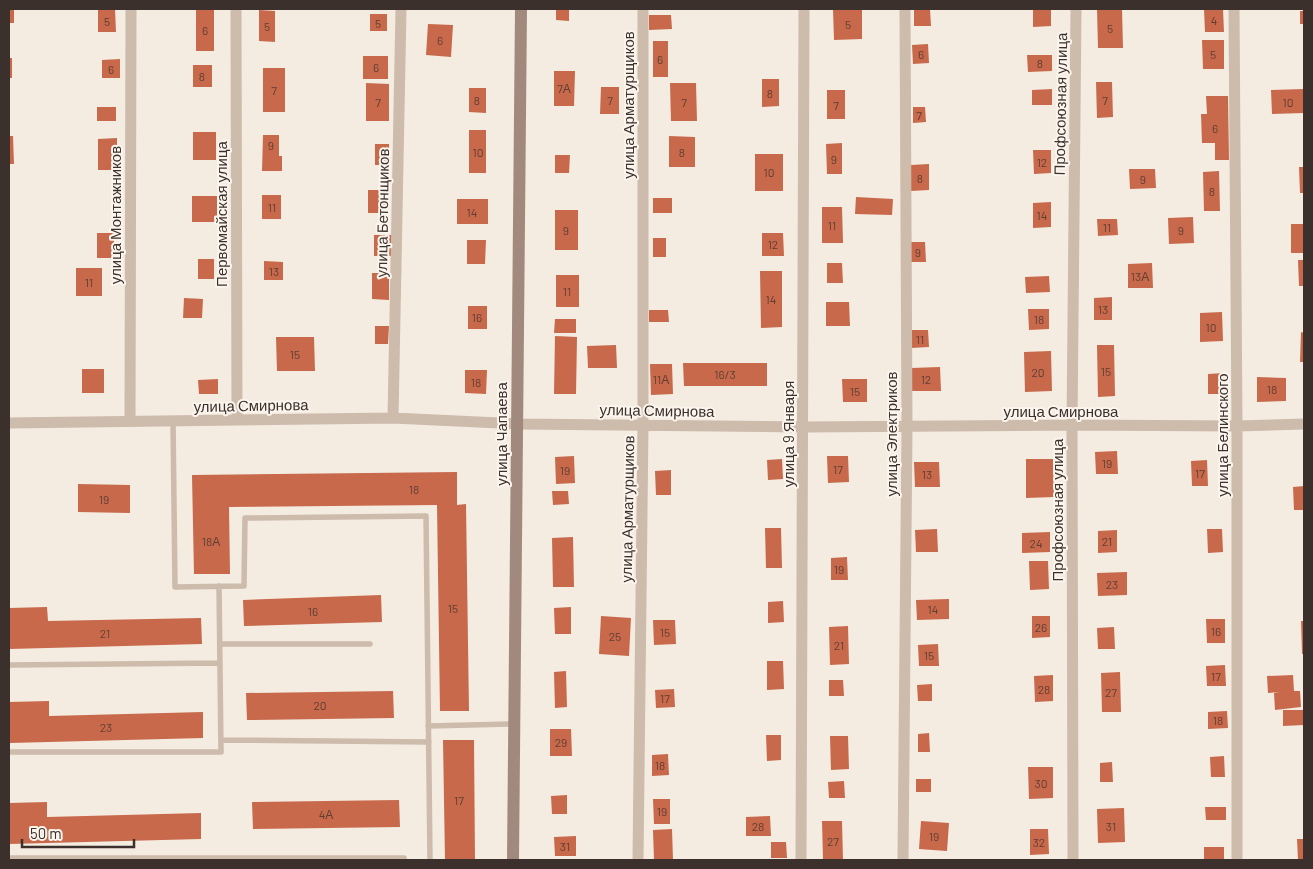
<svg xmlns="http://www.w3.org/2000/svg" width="1313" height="869" font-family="Barlow,sans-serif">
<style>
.building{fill:#c8694b}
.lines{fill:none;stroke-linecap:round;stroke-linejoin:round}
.lane{stroke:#cdbbac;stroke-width:5.5}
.street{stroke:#cdbbac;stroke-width:11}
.secondary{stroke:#a18a7d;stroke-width:12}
.labels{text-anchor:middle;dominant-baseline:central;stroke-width:4;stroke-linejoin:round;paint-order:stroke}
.number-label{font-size:12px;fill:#5e3e33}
.street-label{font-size:15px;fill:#3b302b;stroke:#fbf5ee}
</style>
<rect width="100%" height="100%" fill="#f4ebe1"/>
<!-- building -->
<path class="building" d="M 9,9 L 14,9 L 14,23 L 9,23 Z
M 98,9 L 115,9 L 116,32 L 98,32 Z
M 556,9 L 569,9 L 569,21 L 556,20 Z
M 833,9 L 862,9 L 862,39 L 834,40 Z
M 914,9 L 930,9 L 931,26 L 914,26 Z
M 1097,9 L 1122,9 L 1123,48 L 1098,48 Z
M 1204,9 L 1223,9 L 1224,32 L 1205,32 Z
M 196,10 L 214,10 L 214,51 L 196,51 Z
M 259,10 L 275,11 L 275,42 L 259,41 Z
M 1033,10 L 1051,10 L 1051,26 L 1033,27 Z
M 1300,11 L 1304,11 L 1304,24 L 1300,24 Z
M 370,14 L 387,14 L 387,31 L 370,31 Z
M 649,15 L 671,15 L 672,29 L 649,30 Z
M 428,24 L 453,25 L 451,57 L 426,55 Z
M 1202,40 L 1224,40 L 1224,69 L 1203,69 Z
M 653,41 L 668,41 L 668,77 L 653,77 Z
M 928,44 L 929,63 L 913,64 L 912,45 Z
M 1027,55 L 1052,55 L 1052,71 L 1028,72 Z
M 363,56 L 388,56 L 388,79 L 363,79 Z
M 9,58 L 12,58 L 12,78 L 9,78 Z
M 120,59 L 120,78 L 102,78 L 102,60 Z
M 193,65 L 212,65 L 212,87 L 193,87 Z
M 263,68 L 285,68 L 285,112 L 263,112 Z
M 554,71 L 575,71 L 574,106 L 554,106 Z
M 762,79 L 779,79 L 779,106 L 762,107 Z
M 1096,82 L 1112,82 L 1113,117 L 1097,118 Z
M 366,83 L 389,84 L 389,121 L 366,121 Z
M 670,83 L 696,83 L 697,121 L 671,121 Z
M 601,87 L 619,87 L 619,114 L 600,114 Z
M 469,88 L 486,88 L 486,113 L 469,112 Z
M 1052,89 L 1052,105 L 1032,105 L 1032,90 Z
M 1304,89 L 1304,113 L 1272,114 L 1271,90 Z
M 827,90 L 845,90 L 845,119 L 827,119 Z
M 1206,96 L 1228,96 L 1229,160 L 1215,160 L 1215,143 L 1202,143 L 1201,114 L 1207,114 Z
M 97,107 L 116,107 L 116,121 L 97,121 Z
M 913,107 L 925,107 L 926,122 L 913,123 Z
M 469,130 L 486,130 L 486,173 L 469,173 Z
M 193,132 L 216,132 L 216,160 L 193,160 Z
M 263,135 L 279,135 L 279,156 L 282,156 L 282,171 L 262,171 Z
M 9,136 L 13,136 L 14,164 L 9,164 Z
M 669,136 L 695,137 L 695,167 L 669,167 Z
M 117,138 L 117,170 L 98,170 L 98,139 Z
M 842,143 L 842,174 L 827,174 L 826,144 Z
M 375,144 L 389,144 L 389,165 L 375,165 Z
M 1033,150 L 1051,150 L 1051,173 L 1034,174 Z
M 755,154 L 783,154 L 783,191 L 755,191 Z
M 555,155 L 570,155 L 569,173 L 555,173 Z
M 929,164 L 929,190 L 911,191 L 911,165 Z
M 1299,167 L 1304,167 L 1304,193 L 1300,193 Z
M 1129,169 L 1155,169 L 1156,188 L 1130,189 Z
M 1219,171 L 1220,211 L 1204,211 L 1203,172 Z
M 368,190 L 386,190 L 386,213 L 368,213 Z
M 262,195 L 281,195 L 281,219 L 262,219 Z
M 192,196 L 217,196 L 217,222 L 192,222 Z
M 856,197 L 893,199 L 892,215 L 855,214 Z
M 653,198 L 672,198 L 672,213 L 653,213 Z
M 457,199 L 488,199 L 488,224 L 457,224 Z
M 1051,202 L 1051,227 L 1033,228 L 1033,203 Z
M 822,207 L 842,207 L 843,243 L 822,243 Z
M 555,210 L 578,210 L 578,250 L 555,250 Z
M 1193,217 L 1194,243 L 1169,244 L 1168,218 Z
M 1097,219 L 1117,219 L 1118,235 L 1098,236 Z
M 1291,224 L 1304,224 L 1304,253 L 1291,253 Z
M 97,233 L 114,233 L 114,258 L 97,258 Z
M 762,233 L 783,233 L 784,256 L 762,256 Z
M 374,235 L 392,235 L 392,256 L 374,256 Z
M 653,238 L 666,238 L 666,257 L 653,257 Z
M 467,240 L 486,240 L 485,264 L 467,264 Z
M 911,242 L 925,242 L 926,262 L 911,262 Z
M 198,259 L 214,259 L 214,279 L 198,279 Z
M 1298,260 L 1304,260 L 1304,286 L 1299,286 Z
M 264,261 L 283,262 L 283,280 L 264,280 Z
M 827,263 L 842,263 L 843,283 L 827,283 Z
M 1152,263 L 1153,288 L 1128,288 L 1128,264 Z
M 76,268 L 102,268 L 102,296 L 76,296 Z
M 760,271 L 782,271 L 782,327 L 761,328 Z
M 372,273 L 389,273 L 389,300 L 372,299 Z
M 556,275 L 579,275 L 579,307 L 556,307 Z
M 1049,276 L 1050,292 L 1026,293 L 1025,277 Z
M 1112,297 L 1112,320 L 1094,320 L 1094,298 Z
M 184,298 L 203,299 L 202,318 L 183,318 Z
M 826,302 L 849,302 L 850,326 L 826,326 Z
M 468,306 L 487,306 L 487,329 L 468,329 Z
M 1028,309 L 1049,309 L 1049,329 L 1029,330 Z
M 649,310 L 668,310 L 669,322 L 649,322 Z
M 1222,312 L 1223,341 L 1200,342 L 1200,313 Z
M 555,319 L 576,319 L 576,333 L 554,333 Z
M 375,326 L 389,326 L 388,344 L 375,344 Z
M 910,330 L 928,330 L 929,347 L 911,348 Z
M 1301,332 L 1304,333 L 1304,362 L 1300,362 Z
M 555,336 L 577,337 L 576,394 L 554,394 Z
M 276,337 L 314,337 L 315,371 L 277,371 Z
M 616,345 L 617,368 L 588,368 L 587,346 Z
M 1097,345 L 1114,345 L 1115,396 L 1098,397 Z
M 1051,351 L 1052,391 L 1025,392 L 1024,352 Z
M 683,363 L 767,363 L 767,386 L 684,386 Z
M 650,364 L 672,364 L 673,394 L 651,395 Z
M 940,367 L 941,391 L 912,391 L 911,368 Z
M 82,369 L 104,369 L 104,393 L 82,393 Z
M 465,370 L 487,370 L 486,394 L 465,393 Z
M 1224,373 L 1224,394 L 1208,394 L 1208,374 Z
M 1257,377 L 1286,378 L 1286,401 L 1257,402 Z
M 218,379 L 218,394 L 199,394 L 198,380 Z
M 842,379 L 867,379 L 867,402 L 843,402 Z
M 1117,451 L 1118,474 L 1096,474 L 1095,452 Z
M 574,456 L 575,483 L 556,484 L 555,457 Z
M 827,456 L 848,456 L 849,482 L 828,483 Z
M 782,459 L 783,479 L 768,480 L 767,460 Z
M 1026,459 L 1053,459 L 1054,497 L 1026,498 Z
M 1207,460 L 1208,486 L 1192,486 L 1191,461 Z
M 914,462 L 939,462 L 940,487 L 915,487 Z
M 671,470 L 671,495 L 656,495 L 655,471 Z
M 457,472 L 457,505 L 466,504 L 469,711 L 440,711 L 437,505 L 229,507 L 230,574 L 194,574 L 192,475 Z
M 78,484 L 130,485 L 130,513 L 78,512 Z
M 1304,486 L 1304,510 L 1294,510 L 1293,487 Z
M 552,491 L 568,491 L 569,504 L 553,505 Z
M 765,528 L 781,528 L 782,568 L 766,568 Z
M 937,529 L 938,552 L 916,552 L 915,530 Z
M 1207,529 L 1222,529 L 1223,552 L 1208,553 Z
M 1117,530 L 1117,552 L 1098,553 L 1098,531 Z
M 1050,532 L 1050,552 L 1022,553 L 1022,533 Z
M 573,537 L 574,587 L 553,587 L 552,538 Z
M 847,557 L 848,580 L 831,580 L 831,558 Z
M 1029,561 L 1048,561 L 1049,589 L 1030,590 Z
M 1127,572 L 1127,595 L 1098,596 L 1097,573 Z
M 381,595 L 382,622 L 244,626 L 243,600 Z
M 949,599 L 949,619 L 917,620 L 916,600 Z
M 783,601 L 784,622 L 768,623 L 768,602 Z
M 47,607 L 48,621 L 201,618 L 202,644 L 9,649 L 9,608 Z
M 571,607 L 571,634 L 555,634 L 554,608 Z
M 601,616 L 631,618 L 629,656 L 599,654 Z
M 1032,616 L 1050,616 L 1050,637 L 1032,638 Z
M 1206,619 L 1225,619 L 1225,643 L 1207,643 Z
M 653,620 L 675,620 L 676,644 L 654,645 Z
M 1301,621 L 1304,621 L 1304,654 L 1302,654 Z
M 848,626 L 849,664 L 830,665 L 829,627 Z
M 1114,627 L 1115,649 L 1098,649 L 1097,628 Z
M 938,644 L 939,666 L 919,666 L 918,645 Z
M 767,661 L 783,661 L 784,689 L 767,690 Z
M 1225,665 L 1226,686 L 1207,686 L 1206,666 Z
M 566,671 L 567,707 L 555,708 L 554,672 Z
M 1120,672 L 1121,712 L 1102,712 L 1101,673 Z
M 1053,675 L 1053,701 L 1035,702 L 1034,676 Z
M 1293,675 L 1294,691 L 1300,691 L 1301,707 L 1275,710 L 1274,693 L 1280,692 L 1268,693 L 1267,676 Z
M 829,680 L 843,680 L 844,696 L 829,696 Z
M 932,684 L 932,701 L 918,701 L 917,685 Z
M 674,689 L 675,707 L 656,708 L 655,690 Z
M 393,691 L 394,718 L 247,720 L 246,693 Z
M 49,701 L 49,716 L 203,712 L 203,738 L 10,743 L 9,702 Z
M 1283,710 L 1304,710 L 1304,725 L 1283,726 Z
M 1227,711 L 1228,728 L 1208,729 L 1208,712 Z
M 550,729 L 571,729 L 572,756 L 550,756 Z
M 929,733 L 930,752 L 918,752 L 918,734 Z
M 766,735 L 781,735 L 781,760 L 767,761 Z
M 830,736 L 848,736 L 849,769 L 831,770 Z
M 443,740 L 474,740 L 475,860 L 445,860 Z
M 668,754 L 669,775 L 652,776 L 652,755 Z
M 1224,756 L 1225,777 L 1211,777 L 1210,757 Z
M 1112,762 L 1113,782 L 1100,782 L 1100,763 Z
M 1028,767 L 1053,767 L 1053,798 L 1029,799 Z
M 916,779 L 931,779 L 931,792 L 916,792 Z
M 844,781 L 845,798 L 829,798 L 828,782 Z
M 567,795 L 567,814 L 552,814 L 551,796 Z
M 653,799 L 670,799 L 670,824 L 654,824 Z
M 399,800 L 400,827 L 253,829 L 252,802 Z
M 47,802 L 47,817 L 201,813 L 201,839 L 9,844 L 9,803 Z
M 1205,807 L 1226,807 L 1226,820 L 1206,820 Z
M 1124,808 L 1125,842 L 1098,843 L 1097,809 Z
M 770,816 L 771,836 L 746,836 L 746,817 Z
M 822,821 L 842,821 L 843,860 L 823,860 Z
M 921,821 L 949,823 L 947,851 L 919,849 Z
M 672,829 L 673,860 L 654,860 L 653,830 Z
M 1030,829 L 1048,829 L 1049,854 L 1030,855 Z
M 576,836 L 576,856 L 555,856 L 554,837 Z
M 1297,839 L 1304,839 L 1304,859 L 1298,860 Z
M 771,842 L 786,842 L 787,858 L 771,858 Z
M 1204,847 L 1224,847 L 1224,860 L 1204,860 Z"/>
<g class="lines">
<!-- lane -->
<path class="lane" d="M 173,420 L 175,587 L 244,586 L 245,518 L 426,516 L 430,860
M 220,644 L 370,644
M 9,665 L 220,663
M 428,726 L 514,724
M 221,740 L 429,742
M 9,752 L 221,752 L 219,586
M 9,858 L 404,858 L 404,860"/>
<!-- street -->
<path class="street" d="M 236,9 L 237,420
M 1234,9 L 1237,426 L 1237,860
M 393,418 L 401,9
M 130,421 L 131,9
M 9,423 L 393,418 L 518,424 L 804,427 L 1072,425 L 1237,426 L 1304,424
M 638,860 L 643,425 L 643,9
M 801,860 L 804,9
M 903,860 L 907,427 L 905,9
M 1073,860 L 1072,425 L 1076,9"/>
<!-- secondary -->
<path class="secondary" d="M 513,860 L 521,9"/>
</g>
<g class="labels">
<!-- number labels -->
<g class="number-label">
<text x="1214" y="20">4</text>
<text x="107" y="21">5</text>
<text x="378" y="23">5</text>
<text x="848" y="24">5</text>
<text x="267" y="26">5</text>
<text x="1110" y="28">5</text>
<text x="205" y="30">6</text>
<text x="440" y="40">6</text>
<text x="921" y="54">6</text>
<text x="1213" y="54">5</text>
<text x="660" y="59">6</text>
<text x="1040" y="63">8</text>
<text x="376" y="67">6</text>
<text x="111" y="69">6</text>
<text x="202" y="76">8</text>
<text x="564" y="88">7А</text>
<text x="274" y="90">7</text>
<text x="770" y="93">8</text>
<text x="477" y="100">8</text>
<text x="610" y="100">7</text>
<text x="1105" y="100">7</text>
<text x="378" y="102">7</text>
<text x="684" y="102">7</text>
<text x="1288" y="102">10</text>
<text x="836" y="105">7</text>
<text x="919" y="115">7</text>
<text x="1215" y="128">6</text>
<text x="271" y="145">9</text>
<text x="478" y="152">10</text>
<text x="682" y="152">8</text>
<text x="834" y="159">9</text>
<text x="1042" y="162">12</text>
<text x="769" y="172">10</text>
<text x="920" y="178">8</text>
<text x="1143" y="179">9</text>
<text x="1212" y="191">8</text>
<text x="272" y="207">11</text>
<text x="472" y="212">14</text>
<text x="1042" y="215">14</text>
<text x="832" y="225">11</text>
<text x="1107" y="227">11</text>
<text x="566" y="230">9</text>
<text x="1181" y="230">9</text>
<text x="773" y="244">12</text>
<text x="918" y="252">9</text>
<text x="274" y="271">13</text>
<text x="1140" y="276">13А</text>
<text x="89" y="282">11</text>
<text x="567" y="291">11</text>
<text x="771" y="299">14</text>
<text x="1103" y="309">13</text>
<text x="477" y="317">16</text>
<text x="1039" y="319">18</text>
<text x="1211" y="327">10</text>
<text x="920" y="339">11</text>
<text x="295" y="354">15</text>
<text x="1106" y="371">15</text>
<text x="1038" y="372">20</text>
<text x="725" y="374">16/3</text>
<text x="661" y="379">11А</text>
<text x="926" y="379">12</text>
<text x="476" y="382">18</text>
<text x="1272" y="389">18</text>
<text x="855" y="391">15</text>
<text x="1107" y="463">19</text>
<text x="838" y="469">17</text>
<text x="565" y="470">19</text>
<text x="1200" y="473">17</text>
<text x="927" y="474">13</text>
<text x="414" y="489">18</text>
<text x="104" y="499">19</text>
<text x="211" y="541">18А</text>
<text x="1107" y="541">21</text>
<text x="1036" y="543">24</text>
<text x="839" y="569">19</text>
<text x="1112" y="584">23</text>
<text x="453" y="608">15</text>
<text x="933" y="609">14</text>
<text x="313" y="611">16</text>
<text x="1041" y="627">26</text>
<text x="1216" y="631">16</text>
<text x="665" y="632">15</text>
<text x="105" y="633">21</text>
<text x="615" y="636">25</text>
<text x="839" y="645">21</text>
<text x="929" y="655">15</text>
<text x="1216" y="676">17</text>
<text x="1044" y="689">28</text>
<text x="1111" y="692">27</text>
<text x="665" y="698">17</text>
<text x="320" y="705">20</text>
<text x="1218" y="720">18</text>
<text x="106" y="727">23</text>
<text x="561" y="742">29</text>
<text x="660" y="765">18</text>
<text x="1041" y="783">30</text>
<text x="459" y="800">17</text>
<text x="662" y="811">19</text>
<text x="326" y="814">4А</text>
<text x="758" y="826">28</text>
<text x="1111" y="826">31</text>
<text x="934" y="836">19</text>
<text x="833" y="841">27</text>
<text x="1039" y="842">32</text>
<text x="565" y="846">31</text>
</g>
<!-- street labels -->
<g class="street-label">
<text transform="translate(1060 104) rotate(-89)">Профсоюзная улица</text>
<text transform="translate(628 105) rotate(-90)">улица Арматурщиков</text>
<text transform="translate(382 213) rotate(-89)">улица Бетонщиков</text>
<text transform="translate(221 214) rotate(-90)">Первомайская улица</text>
<text transform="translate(115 215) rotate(-90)">улица Монтажников</text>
<text transform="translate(251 405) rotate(-1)">улица Смирнова</text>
<text transform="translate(657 410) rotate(1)">улица Смирнова</text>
<text x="1061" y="411">улица Смирнова</text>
<text transform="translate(501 434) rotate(-90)">улица Чапаева</text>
<text transform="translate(788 434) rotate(-90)">улица 9 Января</text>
<text transform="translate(891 434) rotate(-90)">улица Электриков</text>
<text transform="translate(1222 435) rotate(-90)">улица Белинского</text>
<text transform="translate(627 509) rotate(-89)">улица Арматурщиков</text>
<text transform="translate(1057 510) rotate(-90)">Профсоюзная улица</text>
</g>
</g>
<!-- border -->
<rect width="1313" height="869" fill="none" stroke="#3b302b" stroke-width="20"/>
<!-- scale -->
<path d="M22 839v8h112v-8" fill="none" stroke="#3b302b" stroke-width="2.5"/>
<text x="30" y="839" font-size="15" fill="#3b302b" stroke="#fbf5ee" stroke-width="4" paint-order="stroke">50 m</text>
</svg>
